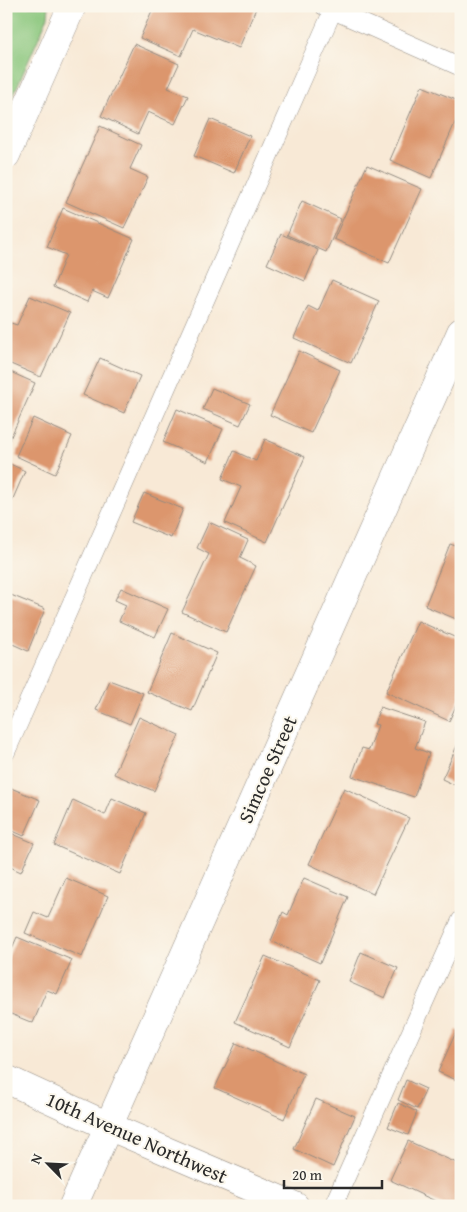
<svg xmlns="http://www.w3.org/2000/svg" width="467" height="1212" font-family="'Gentium Book Plus',serif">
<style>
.green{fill:#89c67c;stroke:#5a7854}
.building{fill:#dc966d}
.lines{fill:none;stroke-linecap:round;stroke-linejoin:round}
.service-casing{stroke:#928a80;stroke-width:19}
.minor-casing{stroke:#928a80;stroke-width:29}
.service{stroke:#fff;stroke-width:18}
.minor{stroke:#fff;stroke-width:28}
.labels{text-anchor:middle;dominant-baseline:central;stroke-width:4;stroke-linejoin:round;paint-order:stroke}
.street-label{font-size:20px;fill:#2b2b2b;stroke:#fbf7ec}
</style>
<rect width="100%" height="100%" fill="#fbf7ec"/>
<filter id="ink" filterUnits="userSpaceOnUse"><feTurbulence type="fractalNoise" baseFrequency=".02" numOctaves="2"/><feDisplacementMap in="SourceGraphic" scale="10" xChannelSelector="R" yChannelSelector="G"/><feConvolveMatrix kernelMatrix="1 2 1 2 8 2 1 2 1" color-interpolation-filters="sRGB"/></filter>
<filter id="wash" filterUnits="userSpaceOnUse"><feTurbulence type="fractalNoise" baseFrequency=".0096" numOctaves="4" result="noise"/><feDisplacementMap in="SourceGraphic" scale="20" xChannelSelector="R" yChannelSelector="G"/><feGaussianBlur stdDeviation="1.12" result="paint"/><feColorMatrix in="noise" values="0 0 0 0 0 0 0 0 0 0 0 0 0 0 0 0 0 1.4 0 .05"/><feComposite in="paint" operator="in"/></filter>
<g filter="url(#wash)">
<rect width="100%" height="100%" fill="#f8e9d6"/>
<!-- green -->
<path class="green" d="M 6,6 L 49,6 L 48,17 L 6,112 Z"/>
<g id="blocks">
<!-- building -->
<path class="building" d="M 154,6 L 257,6 L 239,48 L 193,29 L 181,56 L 140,38 Z
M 134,44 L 179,64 L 168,88 L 188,96 L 175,124 L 148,112 L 138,134 L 101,116 Z
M 422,86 L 461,102 L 461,109 L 431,178 L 390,160 Z
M 210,119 L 250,136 L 234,173 L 194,156 Z
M 100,126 L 141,145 L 130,169 L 148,177 L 124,228 L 66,202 Z
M 367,165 L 422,189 L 389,263 L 334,239 Z
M 302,201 L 341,219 L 326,252 L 287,235 Z
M 63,208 L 134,239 L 108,298 L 92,291 L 87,302 L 53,287 L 66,255 L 47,247 Z
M 281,234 L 318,250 L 305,281 L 267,264 Z
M 332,280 L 379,301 L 351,363 L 294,338 L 308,306 L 318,311 Z
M 30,296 L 70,313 L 41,377 L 6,362 L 6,334 L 11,323 L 17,325 Z
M 299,351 L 340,370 L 311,433 L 270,415 Z
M 100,358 L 140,376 L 124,413 L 83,395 Z
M 6,370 L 35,383 L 9,441 L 6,440 Z
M 212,388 L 250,404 L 240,425 L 203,409 Z
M 177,409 L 223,429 L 208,462 L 163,442 Z
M 33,418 L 72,436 L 55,474 L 16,456 Z
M 265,439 L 305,457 L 267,542 L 225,523 L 241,487 L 222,479 L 234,451 L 256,461 Z
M 6,462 L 25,471 L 12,501 L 6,499 Z
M 144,493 L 183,509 L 171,538 L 131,522 Z
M 209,522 L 248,540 L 240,558 L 256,566 L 226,632 L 182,612 L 209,554 L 197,548 Z
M 450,544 L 461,548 L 461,577 L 458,585 L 461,586 L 461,621 L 425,606 Z
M 121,588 L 168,609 L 155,637 L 119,621 L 126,605 L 115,600 Z
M 6,593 L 45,609 L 28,651 L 6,641 Z
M 418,621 L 461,640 L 461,695 L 449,721 L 386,692 Z
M 172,633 L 217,653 L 192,711 L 147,692 Z
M 109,680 L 143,693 L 130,724 L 96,710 Z
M 380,707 L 425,722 L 415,748 L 429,753 L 414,797 L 352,776 L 362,748 L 369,750 L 378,725 L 374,724 Z
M 139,717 L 179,735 L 154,791 L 114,774 Z
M 461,737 L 461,788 L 442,779 Z
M 6,786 L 40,800 L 24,836 L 6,828 Z
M 344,788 L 409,818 L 373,894 L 309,864 Z
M 112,798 L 146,813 L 120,874 L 54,845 L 73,800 L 105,815 Z
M 6,831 L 34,843 L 21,872 L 6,865 Z
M 66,878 L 108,896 L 82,957 L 25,933 L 34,912 L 48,918 Z
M 304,878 L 348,897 L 320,963 L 271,941 L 283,912 L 288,915 Z
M 17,937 L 72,960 L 57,994 L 47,990 L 33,1023 L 6,1012 L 6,962 Z
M 361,952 L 398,968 L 385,998 L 349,982 Z
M 265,956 L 320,980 L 290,1047 L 235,1022 Z
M 457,1030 L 461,1032 L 461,1082 L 438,1072 Z
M 236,1043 L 304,1074 L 284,1119 L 215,1088 Z
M 406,1080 L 426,1089 L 417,1109 L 398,1100 Z
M 316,1099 L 355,1116 L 333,1167 L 294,1149 Z
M 398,1103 L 417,1112 L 408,1135 L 388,1127 Z
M 408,1141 L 461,1165 L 461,1206 L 446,1206 L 390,1180 Z"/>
</g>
</g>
<g filter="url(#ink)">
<use href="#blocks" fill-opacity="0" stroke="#928a80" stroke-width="1"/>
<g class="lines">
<defs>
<path id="service" d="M 324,6 L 461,67
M 6,752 L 333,10
M 333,1206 L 461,920"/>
<path id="minor" d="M 6,155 L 72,6
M 6,1079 L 108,1126 L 295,1206
M 73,1206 L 461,332"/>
</defs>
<!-- service casing -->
<use href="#service" class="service-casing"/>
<!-- minor casing -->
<use href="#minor" class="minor-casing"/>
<!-- service -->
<use href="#service" class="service"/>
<!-- minor -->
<use href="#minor" class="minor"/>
</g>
</g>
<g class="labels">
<!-- street labels -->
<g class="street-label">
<text transform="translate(267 769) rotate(-66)">Simcoe Street</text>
<text transform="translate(137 1137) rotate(24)">10th Avenue Northwest</text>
</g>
</g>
<!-- margin -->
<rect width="467" height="1212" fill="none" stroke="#fbf7ec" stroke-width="25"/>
<!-- north arrow -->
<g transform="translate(48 1164) rotate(294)" stroke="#fbf7ec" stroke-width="4" paint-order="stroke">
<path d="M0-4L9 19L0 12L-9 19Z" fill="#2b2b2b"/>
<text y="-8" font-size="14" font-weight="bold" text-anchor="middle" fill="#2b2b2b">N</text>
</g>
<!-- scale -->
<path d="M284 1180v8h98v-8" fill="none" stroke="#2b2b2b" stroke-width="2.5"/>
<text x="292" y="1180" font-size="15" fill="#2b2b2b" stroke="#fbf7ec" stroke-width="4" paint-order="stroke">20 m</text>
</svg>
